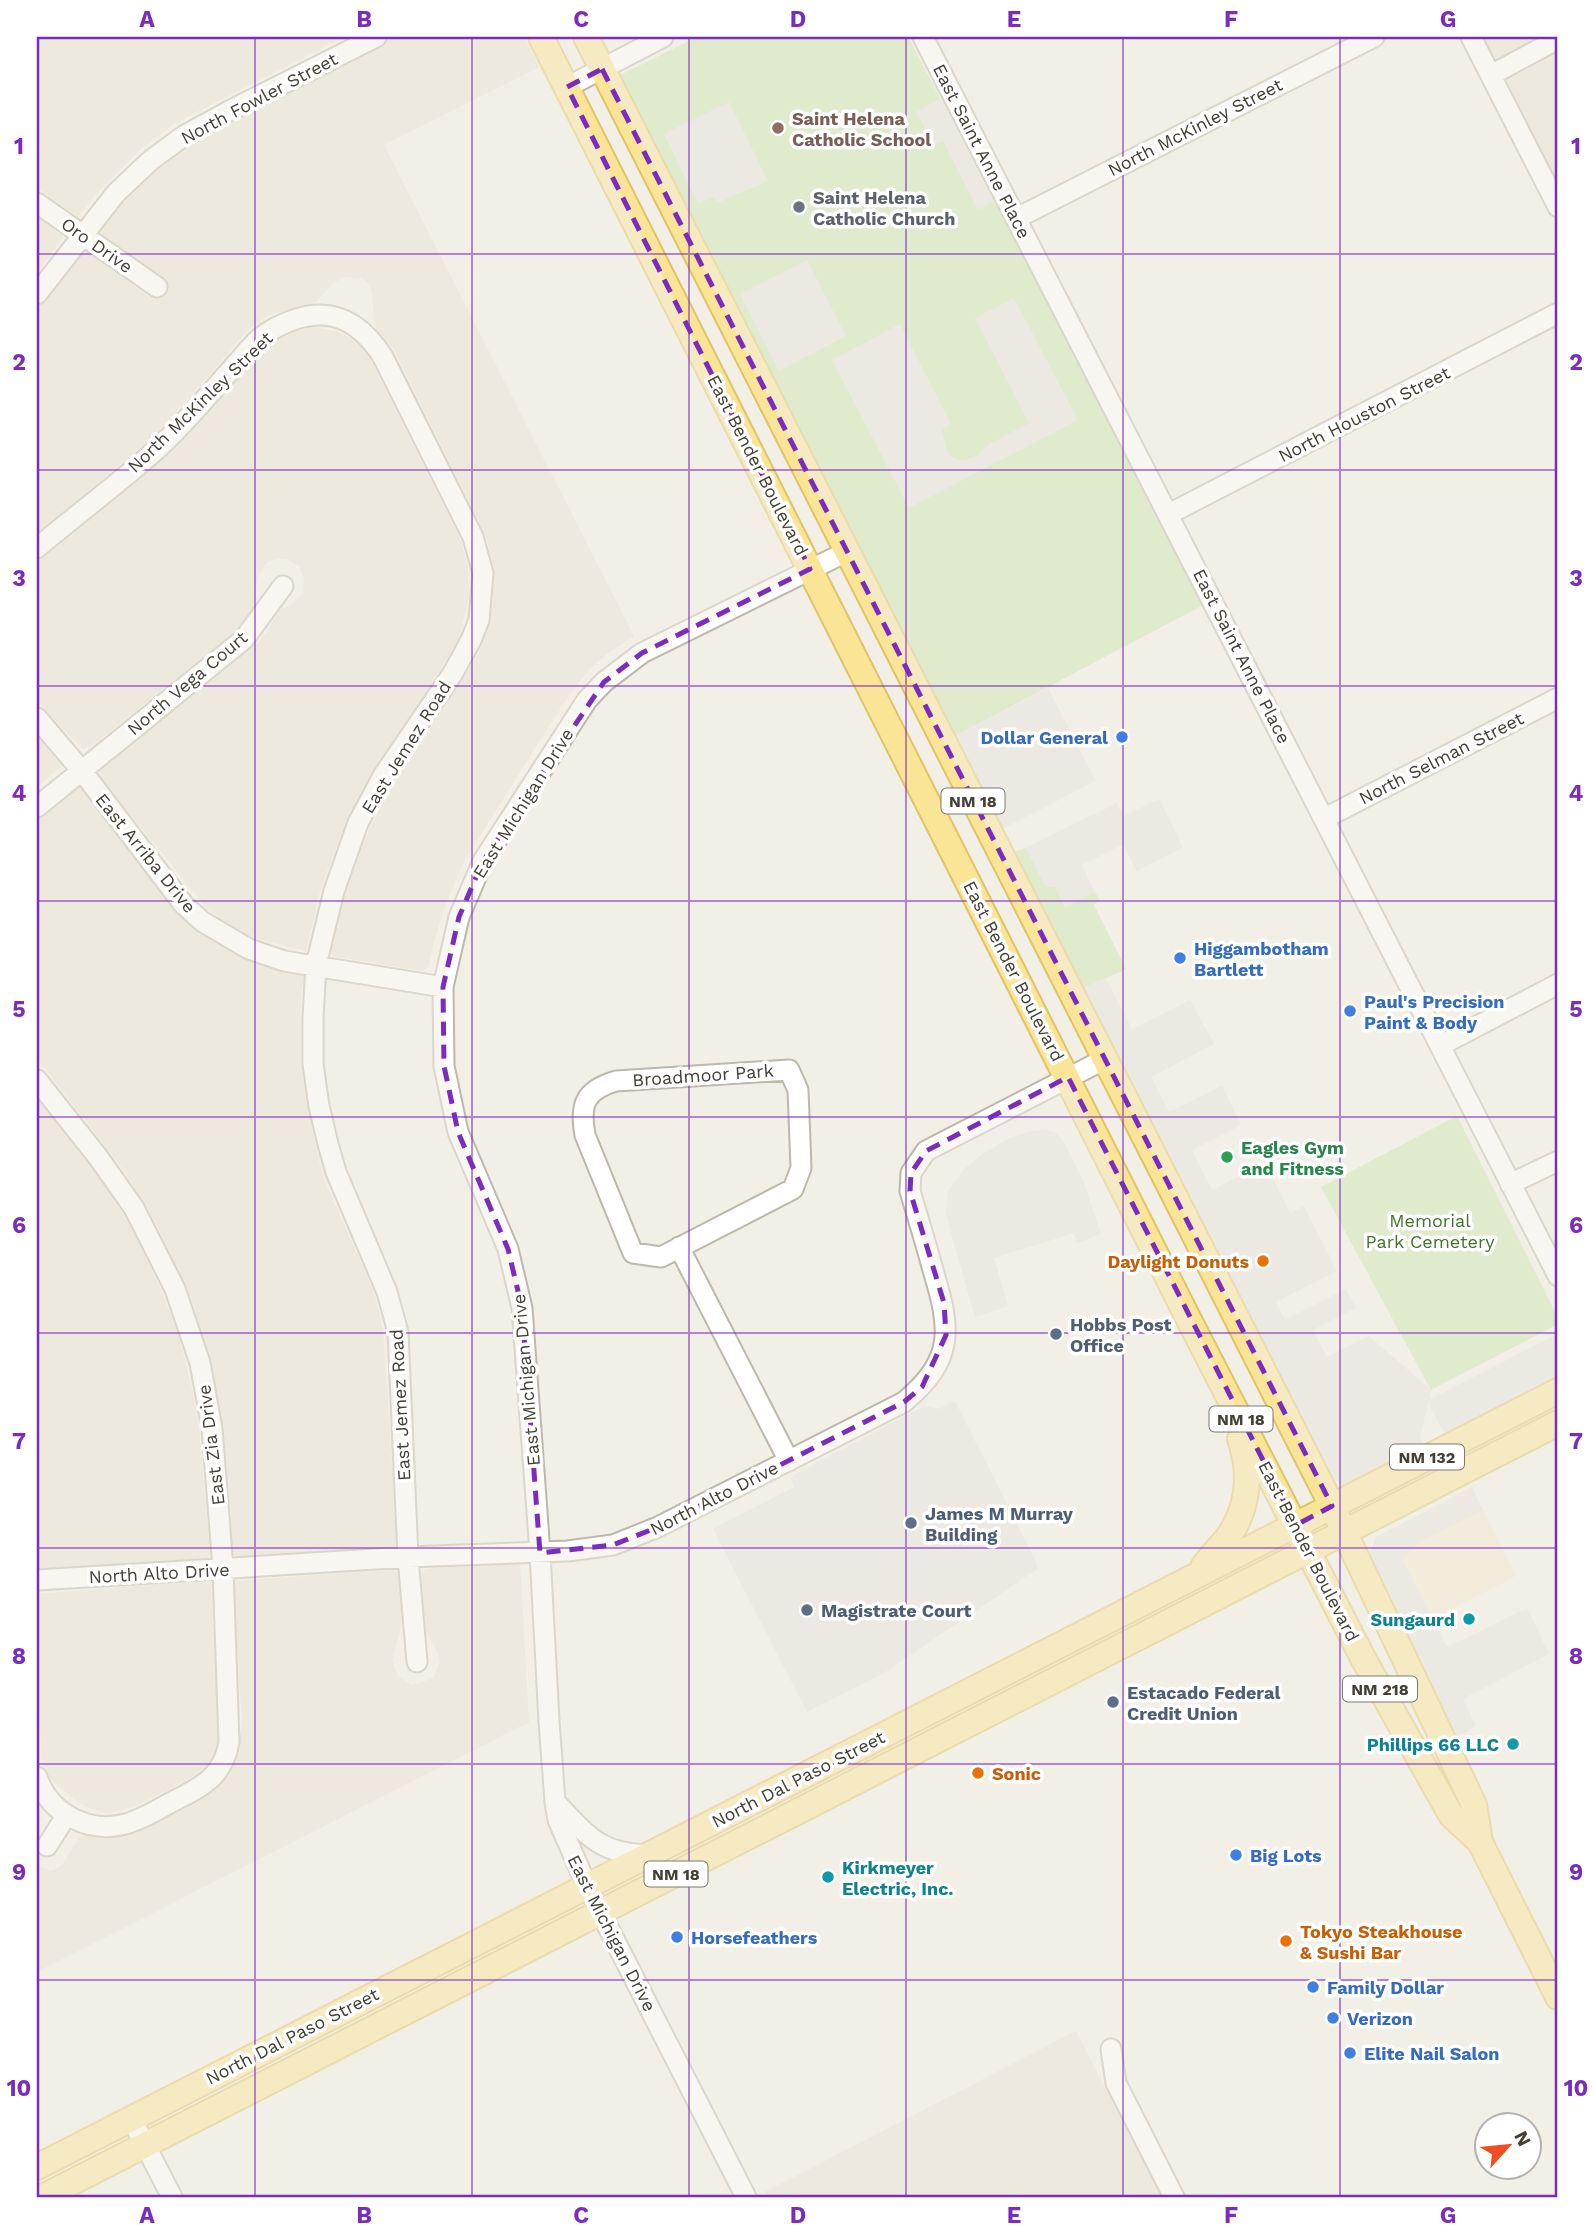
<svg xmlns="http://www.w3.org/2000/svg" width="1595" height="2234" font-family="'Work Sans',sans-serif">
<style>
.residential{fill:#e6e2d4}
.commercial{fill:#f4e8d2}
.green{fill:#c9e5b0}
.parking{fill:#e3e2de}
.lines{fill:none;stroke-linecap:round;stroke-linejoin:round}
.minor-casing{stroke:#bdb8a9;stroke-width:23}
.major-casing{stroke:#dfc467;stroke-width:28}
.minor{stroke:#fff;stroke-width:19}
.major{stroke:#fae597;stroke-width:24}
.marked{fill:none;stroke:#7b2cbf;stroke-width:5;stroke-dasharray:14 9;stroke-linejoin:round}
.grid{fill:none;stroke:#7b2cbf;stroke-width:2;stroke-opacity:0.55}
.education-dot{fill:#8d6e63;stroke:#fff;stroke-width:2.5}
.worship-dot{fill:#6b7280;stroke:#fff;stroke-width:2.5}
.shop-dot{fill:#3f7fe0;stroke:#fff;stroke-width:2.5}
.leisure-dot{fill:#2e9e5b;stroke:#fff;stroke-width:2.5}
.food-dot{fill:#e8710a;stroke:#fff;stroke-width:2.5}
.service-dot{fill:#5c6f8a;stroke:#fff;stroke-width:2.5}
.culture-dot{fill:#0f9aa8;stroke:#fff;stroke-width:2.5}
.labels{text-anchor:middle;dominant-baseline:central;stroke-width:7;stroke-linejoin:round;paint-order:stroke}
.shield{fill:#fff;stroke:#7d7972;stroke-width:2}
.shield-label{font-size:16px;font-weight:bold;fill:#454036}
.street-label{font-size:18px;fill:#454036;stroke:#fff}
.education-label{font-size:18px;font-weight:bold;fill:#785e54;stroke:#fff;text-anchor:start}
.worship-label{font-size:18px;font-weight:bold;fill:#5b616d;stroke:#fff;text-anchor:start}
.shop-label{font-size:18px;font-weight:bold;fill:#366cbe;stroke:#fff;text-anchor:start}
.leisure-label{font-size:18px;font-weight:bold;fill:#27864d;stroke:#fff;text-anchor:start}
.park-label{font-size:18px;fill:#41742b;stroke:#fff}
.food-label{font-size:18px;font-weight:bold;fill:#c56008;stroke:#fff;text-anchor:start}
.service-label{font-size:18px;font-weight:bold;fill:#4e5e75;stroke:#fff;text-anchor:start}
.culture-label{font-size:18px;font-weight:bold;fill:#0d838f;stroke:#fff;text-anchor:end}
.neatline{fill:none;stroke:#7b2cbf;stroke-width:2.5}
.grid-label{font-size:23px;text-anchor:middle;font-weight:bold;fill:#7b2cbf}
</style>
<rect width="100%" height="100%" fill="#f2efe6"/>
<!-- residential -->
<path class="residential" d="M 37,37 L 343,37 L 174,124 L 139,151 L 97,193 L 78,216 L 37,188 Z
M 394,37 L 524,37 L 539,67 L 384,145 L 634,636 L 608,653 L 593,666 L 577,684 L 545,732 L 462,865 L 444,909 L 433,945 L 429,966 L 423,971 L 339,957 L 332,955 L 330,951 L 342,896 L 356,855 L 391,789 L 479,653 L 490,618 L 493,601 L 492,582 L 489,549 L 484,533 L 393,348 L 380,335 L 374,323 L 372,292 L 367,282 L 361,278 L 344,277 L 332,284 L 316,302 L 268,315 L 247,331 L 157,434 L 37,533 L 37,310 L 79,258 L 88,252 L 149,297 L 162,279 L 105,238 L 99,230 L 131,188 L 177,149 L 214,128 Z
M 1483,37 L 1546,37 L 1500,60 L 1493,57 Z
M 1558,47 L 1558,186 L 1509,91 L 1507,82 L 1509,76 Z
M 37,216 L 63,237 L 37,272 Z
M 314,327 L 335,331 L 349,337 L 366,352 L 375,366 L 455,523 L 468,563 L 469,597 L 458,642 L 371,777 L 350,816 L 322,883 L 306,951 L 254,938 L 224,922 L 203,904 L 100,777 L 99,772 L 100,768 L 112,758 L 258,642 L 268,631 L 279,610 L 294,603 L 303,592 L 304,579 L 299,566 L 286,559 L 277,559 L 266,563 L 257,578 L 254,608 L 236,631 L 95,743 L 83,749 L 37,702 L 37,563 L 137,482 L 200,421 L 264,346 L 280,335 Z
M 37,735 L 62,766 L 37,787 Z
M 76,787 L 80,787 L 184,919 L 197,929 L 304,974 L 301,999 L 302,1071 L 319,1161 L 324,1180 L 374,1292 L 383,1329 L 397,1540 L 396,1546 L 392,1548 L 238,1557 L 232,1554 L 224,1430 L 215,1385 L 194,1308 L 160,1231 L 125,1172 L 37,1058 L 37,817 Z
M 37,1095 L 105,1185 L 130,1225 L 145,1254 L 177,1329 L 193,1393 L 199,1427 L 210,1554 L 207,1558 L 37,1569 Z
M 520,1562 L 529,1723 L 521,1726 L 37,1972 L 37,1865 L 51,1871 L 57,1868 L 62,1865 L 79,1838 L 86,1834 L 121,1836 L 139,1830 L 185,1807 L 219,1786 L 236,1761 L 242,1723 L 232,1581 L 393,1570 L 399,1575 L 402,1624 L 392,1661 L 398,1676 L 411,1685 L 418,1684 L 433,1678 L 440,1662 L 438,1654 L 426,1631 L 421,1576 L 425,1569 Z
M 210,1580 L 219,1724 L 219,1740 L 213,1757 L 204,1768 L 191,1778 L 133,1807 L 106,1813 L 91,1809 L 76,1801 L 51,1779 L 42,1759 L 37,1683 L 37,1594 Z
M 1076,2031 L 1161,2197 L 767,2197 L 765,2192 Z"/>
<!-- commercial -->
<path class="commercial" d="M 1483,1510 L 1516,1576 L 1433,1619 L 1403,1560 L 1419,1542 Z"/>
<!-- green -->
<path class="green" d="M 697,37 L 908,37 L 1207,603 L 953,737 L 616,77 Z
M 1026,848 L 1046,887 L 1055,887 L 1065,907 L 1095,892 L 1100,901 L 1094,905 L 1126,969 L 1082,989 L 1013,852 Z
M 1457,1116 L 1558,1318 L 1558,1324 L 1431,1390 L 1321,1187 Z"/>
<!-- parking -->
<path class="parking" d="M 941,98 L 994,201 L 978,210 L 943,141 L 934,145 L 916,112 Z
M 729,102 L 768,181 L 717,203 L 714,197 L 698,204 L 664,134 Z
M 807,260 L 846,336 L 779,371 L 740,294 Z
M 1014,298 L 1078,420 L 909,508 L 832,360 L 900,324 L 951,424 L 942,429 L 946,448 L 951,456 L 958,460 L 964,460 L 978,455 L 986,446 L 1029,423 L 975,318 Z
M 1048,688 L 1096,781 L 1000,830 L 953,737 Z
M 1159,799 L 1183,847 L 1137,871 L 1123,844 L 1082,865 L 1095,892 L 1065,907 L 1055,887 L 1046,887 L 1026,848 L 1117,803 L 1124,816 Z
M 1106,979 L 1132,1029 L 1190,1000 L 1214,1044 L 1151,1077 L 1169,1112 L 1222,1086 L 1241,1125 L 1192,1150 L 1212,1190 L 1265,1163 L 1290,1213 L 1304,1206 L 1337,1271 L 1276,1302 L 1285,1320 L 1346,1289 L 1356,1308 L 1313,1330 L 1327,1357 L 1369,1336 L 1431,1390 L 1430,1399 L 1558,1334 L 1558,1382 L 1447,1438 L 1428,1403 L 1420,1437 L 1426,1448 L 1356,1483 L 1343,1485 L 1327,1475 L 1082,989 Z
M 1047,1130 L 1055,1132 L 1063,1140 L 1083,1180 L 1101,1234 L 1077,1243 L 1074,1233 L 994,1258 L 1008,1306 L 975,1317 L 950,1230 L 946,1212 L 948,1192 L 963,1170 L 980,1156 L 1007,1139 L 1031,1131 Z
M 955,1401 L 1037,1564 L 1037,1569 L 887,1671 L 807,1712 L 713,1529 L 794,1487 L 790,1477 L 924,1406 L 939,1409 Z
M 1472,1487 L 1483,1510 L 1419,1542 L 1403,1560 L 1447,1647 L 1527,1608 L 1549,1654 L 1463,1699 L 1476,1726 L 1455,1738 L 1371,1562 L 1369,1554 L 1376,1537 Z"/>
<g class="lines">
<defs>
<path id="minor" d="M 923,37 L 1558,1276
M 1471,37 L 1558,207
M 1491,75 L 1558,39
M 567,87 L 663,37
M 37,203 L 157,287
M 1017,218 L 1374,37
M 37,294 L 116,193 L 151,160 L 185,135 L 229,111 L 376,37
M 1169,514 L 1558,313
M 37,548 C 76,515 118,484 156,450 C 185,424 210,393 236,364 C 246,353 257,338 270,331 C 318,303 354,312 383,357 L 473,537 L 483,573 L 479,620 L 471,640 L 453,673 L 383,776 L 358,823 L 334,891 L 316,965 L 313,1018 L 313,1064 L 319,1106 L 328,1144 L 336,1172 L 387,1292 L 398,1332 L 408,1557 L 417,1662
M 37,718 L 82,771 L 184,905 L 203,922 L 249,949 L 284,961 L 443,987
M 37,807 L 244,639 L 283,586
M 1325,818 L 1558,698
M 1441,1045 L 1558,984
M 789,1070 L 798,1090 L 801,1168 L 793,1189 L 661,1257 L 633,1253 L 585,1135 C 579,1103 586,1090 616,1081 Z
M 37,1080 L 98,1157 L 134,1208 L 175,1289 L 200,1363 L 212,1428 L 223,1569 L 229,1742 C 223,1779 199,1788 168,1804 C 156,1811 143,1818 129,1823 C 91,1835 50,1815 37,1777
M 1510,1184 L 1558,1161
M 679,1247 L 789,1461
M 37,1580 L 408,1557 L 568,1551 L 613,1545 L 658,1527 L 904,1402 C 955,1359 951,1330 933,1270 C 926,1244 918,1218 910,1191 L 911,1173 L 926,1151 L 1105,1059
M 555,1802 C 588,1835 597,1853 647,1855
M 47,1846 L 66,1816
M 1111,2049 L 1116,2083 L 1174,2197
M 131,2118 L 172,2197
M 746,2197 L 587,1886 L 558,1820 L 555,1802 L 549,1721 L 540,1553 L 522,1308 L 508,1249 L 458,1132 L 444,1066 L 443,987 L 459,917 L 483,861 L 587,700 L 604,682 L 642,653 L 846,552"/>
<path id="major" d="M 541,37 L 1186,1314 L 1364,1660 L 1451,1815 L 1480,1842
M 586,37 L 1332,1506 L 1474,1805 L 1480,1842 L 1558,1997
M 1203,1567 C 1211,1555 1223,1545 1231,1533 C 1249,1504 1251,1471 1240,1439
M 37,2167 L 1558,1391
M 43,2197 L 1558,1423"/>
</defs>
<!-- minor casing -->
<use href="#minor" class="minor-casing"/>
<!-- major casing -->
<use href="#major" class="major-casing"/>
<!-- minor -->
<use href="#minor" class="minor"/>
<!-- major -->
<use href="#major" class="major"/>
</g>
<!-- marked area -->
<path d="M0 0H1595V2234H0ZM 602,69 L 1332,1506 L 1296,1525 L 1068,1077 L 926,1151 L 911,1173 L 910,1191 L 944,1303 L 946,1335 L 922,1387 L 904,1402 L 658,1527 L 613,1545 L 540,1553 L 522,1308 L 508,1249 L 458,1132 L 444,1066 L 443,987 L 459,917 L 483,861 L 604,682 L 642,653 L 810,569 L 567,87 Z" fill="#f2efe6" fill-opacity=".55" fill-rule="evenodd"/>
<path class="marked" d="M 602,69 L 1332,1506 L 1296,1525 L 1068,1077 L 926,1151 L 911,1173 L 910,1191 L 944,1303 L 946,1335 L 922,1387 L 904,1402 L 658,1527 L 613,1545 L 540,1553 L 522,1308 L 508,1249 L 458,1132 L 444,1066 L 443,987 L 459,917 L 483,861 L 604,682 L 642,653 L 810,569 L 567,87 Z"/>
<!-- grid -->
<path class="grid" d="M 255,37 L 255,2197M 472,37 L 472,2197M 689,37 L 689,2197M 906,37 L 906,2197M 1123,37 L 1123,2197M 1340,37 L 1340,2197M 37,254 L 1558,254M 37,470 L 1558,470M 37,686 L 1558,686M 37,901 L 1558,901M 37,1117 L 1558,1117M 37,1333 L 1558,1333M 37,1548 L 1558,1548M 37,1764 L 1558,1764M 37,1980 L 1558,1980"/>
<!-- markers -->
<circle class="education-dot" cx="778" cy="128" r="7"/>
<circle class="worship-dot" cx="799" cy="207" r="7"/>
<g class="shop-dot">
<circle cx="1122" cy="737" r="7"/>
<circle cx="1180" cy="958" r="7"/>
<circle cx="1350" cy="1011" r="7"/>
<circle cx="1236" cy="1855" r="7"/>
<circle cx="677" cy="1937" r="7"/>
<circle cx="1313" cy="1987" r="7"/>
<circle cx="1333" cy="2018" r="7"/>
<circle cx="1350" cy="2053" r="7"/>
</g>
<circle class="leisure-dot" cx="1227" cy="1157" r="7"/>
<g class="food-dot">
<circle cx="1263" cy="1261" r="7"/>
<circle cx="978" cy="1773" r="7"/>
<circle cx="1286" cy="1941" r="7"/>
</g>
<g class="service-dot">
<circle cx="1056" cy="1334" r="7"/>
<circle cx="911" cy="1523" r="7"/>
<circle cx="807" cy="1610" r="7"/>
<circle cx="1113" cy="1702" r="7"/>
</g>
<g class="culture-dot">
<circle cx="1469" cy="1619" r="7"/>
<circle cx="1513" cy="1744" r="7"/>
<circle cx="828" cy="1877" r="7"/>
</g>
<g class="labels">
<!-- shield labels -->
<g class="shield">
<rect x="941.5" y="788.5" width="63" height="25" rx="5"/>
<rect x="1209.5" y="1406.5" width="63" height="25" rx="5"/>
<rect x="1390" y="1444.5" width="74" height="25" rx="5"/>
<rect x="1343" y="1676.5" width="74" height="25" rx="5"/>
<rect x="644.5" y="1861.5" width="63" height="25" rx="5"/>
</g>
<g class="shield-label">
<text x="973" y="801">NM 18</text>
<text x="1241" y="1419">NM 18</text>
<text x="1427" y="1457">NM 132</text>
<text x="1380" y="1689">NM 218</text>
<text x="676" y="1874">NM 18</text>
</g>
<!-- street labels -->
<g class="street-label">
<text transform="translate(259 98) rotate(-28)">North Fowler Street</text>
<text transform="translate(1195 127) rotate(-27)">North McKinley Street</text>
<text transform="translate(982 151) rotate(63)">East Saint Anne Place</text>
<text transform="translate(97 245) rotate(35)">Oro Drive</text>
<text transform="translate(200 402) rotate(-44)">North McKinley Street</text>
<text transform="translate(1364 414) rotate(-27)">North Houston Street</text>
<text transform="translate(758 465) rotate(63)">East Bender Boulevard</text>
<text transform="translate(1242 656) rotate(63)">East Saint Anne Place</text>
<text transform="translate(187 683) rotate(-40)">North Vega Court</text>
<text transform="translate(406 747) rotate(-58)">East Jemez Road</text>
<text transform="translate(1441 758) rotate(-27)">North Selman Street</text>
<text transform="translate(523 803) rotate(-58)">East Michigan Drive</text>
<text transform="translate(146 853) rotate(51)">East Arriba Drive</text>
<text transform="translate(1014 971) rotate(63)">East Bender Boulevard</text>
<text transform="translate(703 1075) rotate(-4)">Broadmoor Park</text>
<text transform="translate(526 1380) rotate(-95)">East Michigan Drive</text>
<text transform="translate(400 1405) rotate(-93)">East Jemez Road</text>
<text transform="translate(211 1445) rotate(-97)">East Zia Drive</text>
<text transform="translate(714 1498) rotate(-27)">North Alto Drive</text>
<text transform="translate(1309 1551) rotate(63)">East Bender Boulevard</text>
<text transform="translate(159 1573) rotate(-3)">North Alto Drive</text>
<text transform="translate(798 1779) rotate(-27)">North Dal Paso Street</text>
<text transform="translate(612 1933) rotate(63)">East Michigan Drive</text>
<text transform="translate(292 2036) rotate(-27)">North Dal Paso Street</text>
</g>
<!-- education labels -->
<g class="education-label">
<text x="792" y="118">Saint Helena<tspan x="792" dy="21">Catholic School</tspan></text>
</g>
<!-- worship labels -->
<g class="worship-label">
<text x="813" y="197">Saint Helena<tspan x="813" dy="21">Catholic Church</tspan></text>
</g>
<!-- shop labels -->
<g class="shop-label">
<text x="1108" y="737" text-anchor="end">Dollar General</text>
<text x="1194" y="948">Higgambotham<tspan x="1194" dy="21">Bartlett</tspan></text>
<text x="1364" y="1001">Paul's Precision<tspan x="1364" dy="21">Paint &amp; Body</tspan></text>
<text x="1250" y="1855">Big Lots</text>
<text x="691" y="1937">Horsefeathers</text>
<text x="1327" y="1987">Family Dollar</text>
<text x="1347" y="2018">Verizon</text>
<text x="1364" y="2053">Elite Nail Salon</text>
</g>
<!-- leisure labels -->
<g class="leisure-label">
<text x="1241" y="1147">Eagles Gym<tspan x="1241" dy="21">and Fitness</tspan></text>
</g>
<!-- park labels -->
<g class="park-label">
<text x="1430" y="1220">Memorial<tspan x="1430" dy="21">Park Cemetery</tspan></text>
</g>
<!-- food labels -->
<g class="food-label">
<text x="1249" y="1261" text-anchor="end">Daylight Donuts</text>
<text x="992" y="1773">Sonic</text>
<text x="1300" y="1931">Tokyo Steakhouse<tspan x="1300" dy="21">&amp; Sushi Bar</tspan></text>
</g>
<!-- service labels -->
<g class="service-label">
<text x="1070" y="1324">Hobbs Post<tspan x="1070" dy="21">Office</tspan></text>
<text x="925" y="1513">James M Murray<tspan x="925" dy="21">Building</tspan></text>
<text x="821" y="1610">Magistrate Court</text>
<text x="1127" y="1692">Estacado Federal<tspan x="1127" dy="21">Credit Union</tspan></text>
</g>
<!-- culture labels -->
<g class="culture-label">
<text x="1455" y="1619">Sungaurd</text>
<text x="1499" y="1744">Phillips 66 LLC</text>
<text x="842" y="1867" text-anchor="start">Kirkmeyer<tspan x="842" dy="21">Electric, Inc.</tspan></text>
</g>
</g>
<!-- border -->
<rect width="1595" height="2234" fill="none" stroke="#ffffff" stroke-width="77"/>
<!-- north arrow -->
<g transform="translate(1508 2146) rotate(63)"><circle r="33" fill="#ffffff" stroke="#b5b3af" stroke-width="2"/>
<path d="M0-5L12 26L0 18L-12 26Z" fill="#f24d1e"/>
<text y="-10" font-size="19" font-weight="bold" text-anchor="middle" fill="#454036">N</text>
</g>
<rect x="38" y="38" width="1518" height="2158" class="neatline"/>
<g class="grid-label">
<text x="147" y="27">A</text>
<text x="364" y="27">B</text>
<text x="581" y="27">C</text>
<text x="798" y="27">D</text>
<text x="1014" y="27">E</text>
<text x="1231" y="27">F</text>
<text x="1448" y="27">G</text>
<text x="19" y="154">1</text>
<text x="1576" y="154">1</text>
<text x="19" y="370">2</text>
<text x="1576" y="370">2</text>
<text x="19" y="586">3</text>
<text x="1576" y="586">3</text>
<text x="19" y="801">4</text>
<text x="1576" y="801">4</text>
<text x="19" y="1017">5</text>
<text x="1576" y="1017">5</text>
<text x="19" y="1233">6</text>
<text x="1576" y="1233">6</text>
<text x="19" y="1449">7</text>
<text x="1576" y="1449">7</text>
<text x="19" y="1664">8</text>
<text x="1576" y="1664">8</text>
<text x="19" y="1880">9</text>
<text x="1576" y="1880">9</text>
<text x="19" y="2096">10</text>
<text x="1576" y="2096">10</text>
<text x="147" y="2223">A</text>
<text x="364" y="2223">B</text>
<text x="581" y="2223">C</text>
<text x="798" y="2223">D</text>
<text x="1014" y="2223">E</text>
<text x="1231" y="2223">F</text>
<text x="1448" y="2223">G</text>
</g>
</svg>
